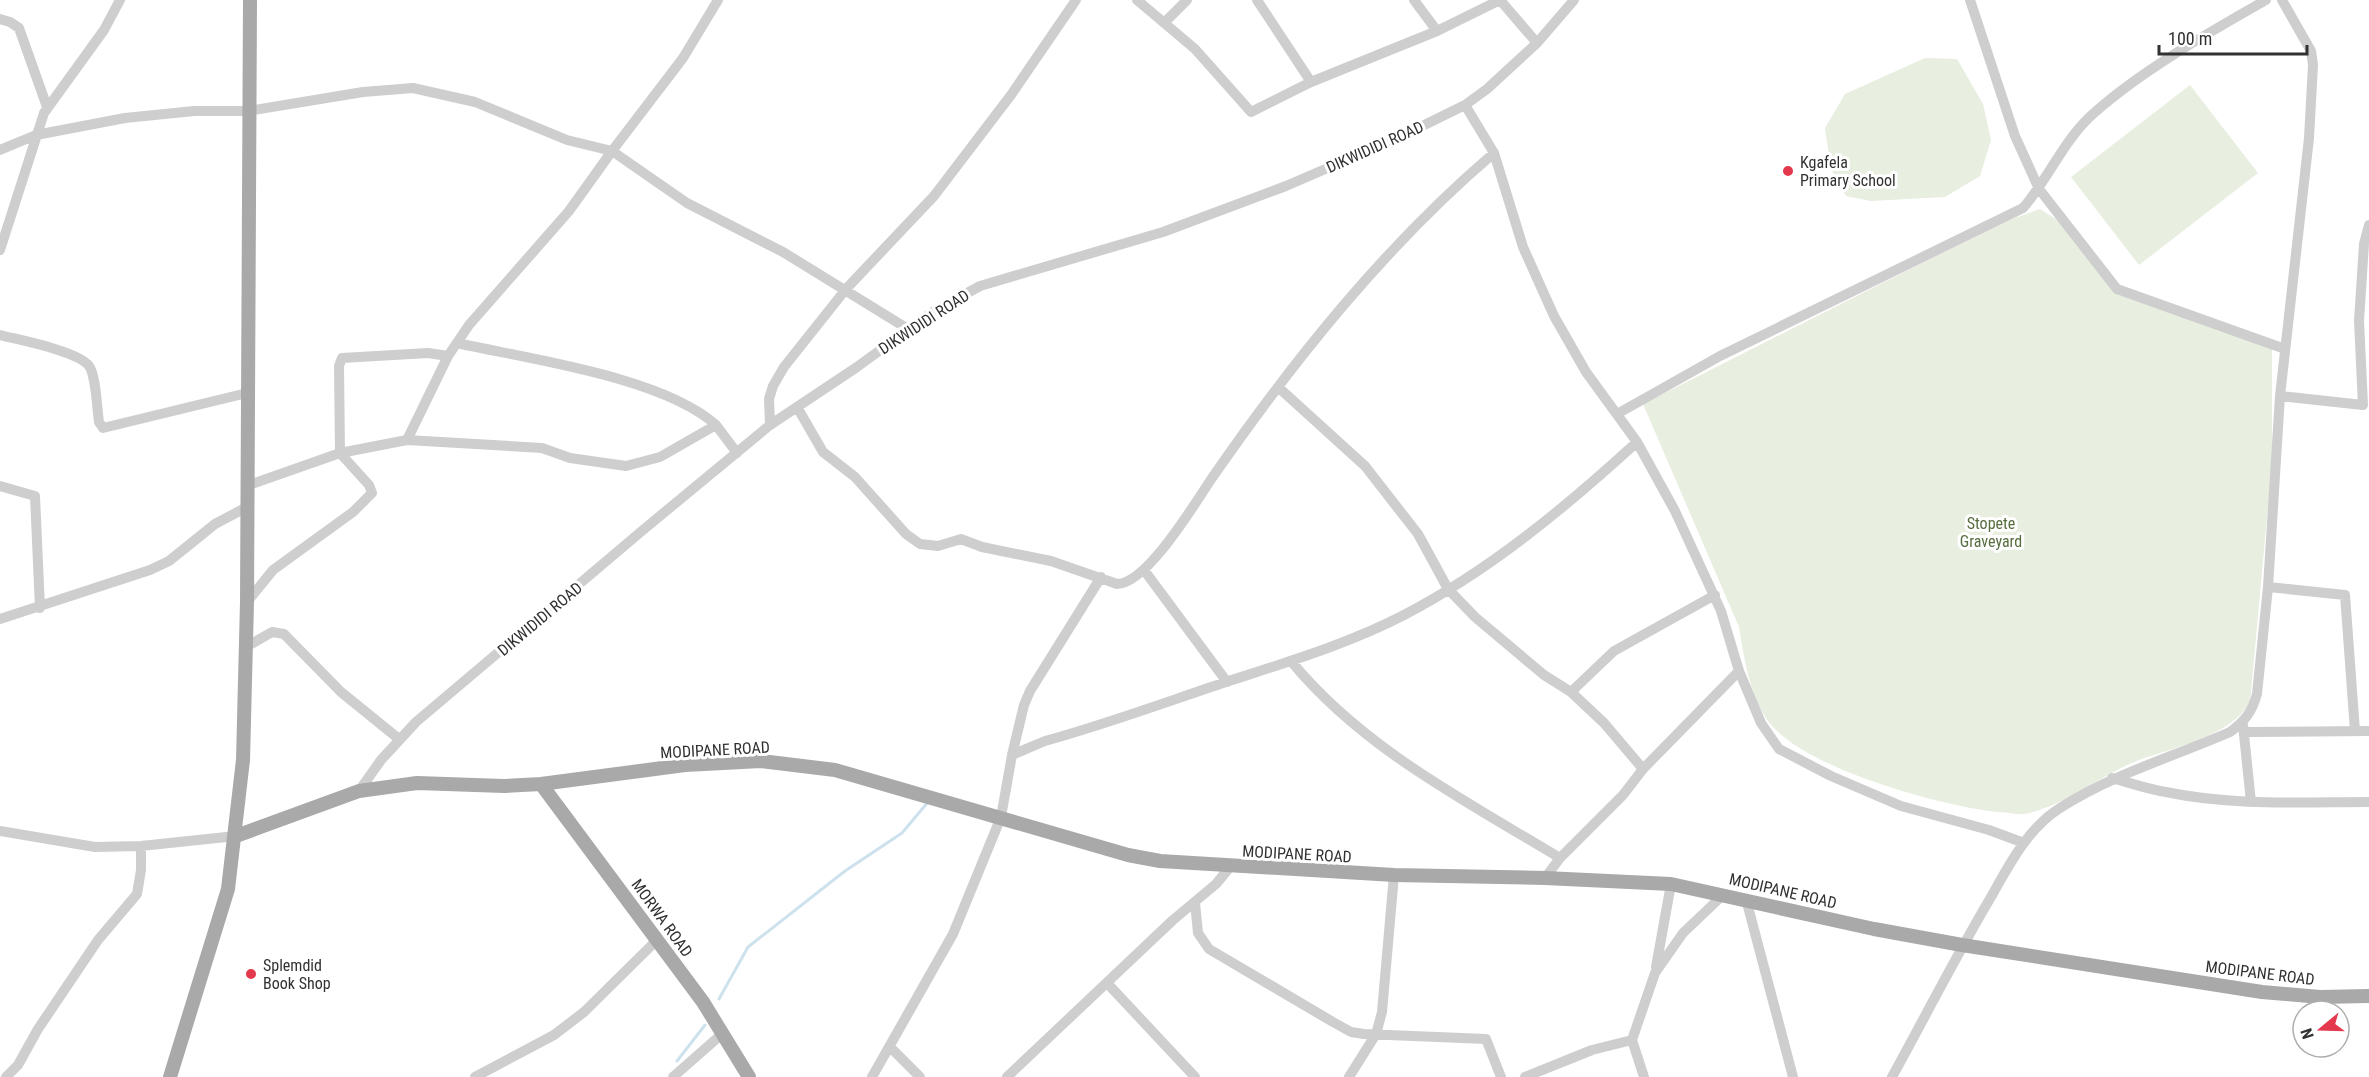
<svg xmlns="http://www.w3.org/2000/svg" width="2369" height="1077" font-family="'Roboto Condensed',sans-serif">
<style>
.green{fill:#e8eee0}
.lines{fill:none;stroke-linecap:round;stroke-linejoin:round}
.stream{stroke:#cde2ed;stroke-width:3}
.minor{stroke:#cecece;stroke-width:10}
.major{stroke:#a9a9a9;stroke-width:14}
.poi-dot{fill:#e4384d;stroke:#fff;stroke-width:2}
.labels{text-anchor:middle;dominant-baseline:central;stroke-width:6;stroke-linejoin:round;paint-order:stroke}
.street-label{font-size:16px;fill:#313131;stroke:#fff}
.poi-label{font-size:16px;fill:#313131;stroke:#fff;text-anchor:start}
.park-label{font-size:16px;fill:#576d3e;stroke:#fff}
</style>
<rect width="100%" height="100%" fill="#fff"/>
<!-- green -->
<path class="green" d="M 1925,58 L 1957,59 L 1983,104 L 1991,140 L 1980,176 L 1945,197 L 1871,201 L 1846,196 L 1831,169 L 1825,128 L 1845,94 Z
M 2190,85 L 2258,173 L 2139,265 L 2071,177 Z
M 2040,209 L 2059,221 L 2119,295 L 2272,348 L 2272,463 L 2250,703 C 2228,737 2175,747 2139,760 C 2100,775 2066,806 2024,814 C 2016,815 2006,812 1997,812 C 1941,806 1797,767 1766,718 C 1749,692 1744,657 1739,627 L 1643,404 L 1918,265 L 2012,219 Z"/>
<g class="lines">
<!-- stream -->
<path class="stream" d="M 719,999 L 748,947 L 845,871 L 902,833 L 928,802
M 677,1061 L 705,1025"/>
<!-- minor -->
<path class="minor" d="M 1137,0 L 1195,49 L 1251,112 L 1311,82 L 1437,31 L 1500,0
M 1257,0 L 1311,82
M 1414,0 L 1437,31
M 1500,0 L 1537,43
M 1970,0 L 2015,136 L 2039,189 L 2117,289 L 2285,349
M 0,19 L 10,22 L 19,28 L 47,107
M 1165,22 L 1187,0
M 1465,105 L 1494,153 L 1523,247 L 1554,316 L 1586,372 L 1637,442 L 1675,511 L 1721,611 L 1739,671 L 1761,723 L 1779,749 L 1831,776 L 1901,806 L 1989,830 L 2024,843
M 0,150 L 36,135 L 125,118 L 194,111 L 248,111 L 363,92 L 413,88 L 475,102 L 567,140 L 612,151 L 683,58 L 718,0
M 0,250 L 44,113 L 104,30 L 120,0
M 0,335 C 19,340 78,351 89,366 C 96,375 97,409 99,422 L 103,428 L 247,393
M 1278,387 L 1365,466 L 1418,534 L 1448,589 L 1475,617 L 1544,675 L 1571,692 L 1604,723 L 1643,769
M 2280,396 L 2363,405 L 2359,321 L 2364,244 L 2369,225
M 797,407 L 823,452 L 855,477 L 906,534 L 920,544 L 938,546 L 961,539 L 982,547 L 1051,561 L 1117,584 C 1147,584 1195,503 1212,478 C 1293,361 1385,246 1494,153
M 1617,414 L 1720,356 L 2023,208 C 2049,178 2064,139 2094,113 C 2142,70 2210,32 2266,0
M 716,425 L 737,453
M 770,425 L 769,399 L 773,386 L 784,367 L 846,289 L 934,196 L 1011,95 L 1076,0
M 407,440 L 542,448 L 570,458 L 626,466 L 660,457 L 716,425 C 663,377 528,359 457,343
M 0,486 L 35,496 L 40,608
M 246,486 L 340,453 L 407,440 L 448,356 L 469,325 L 569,211 L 612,151 L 687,203 L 783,252 L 908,329
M 1144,570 L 1227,682
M 2268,587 L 2345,595 L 2355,731
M 247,602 L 273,570 L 353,512 L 372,493 L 369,485 L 340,453 L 339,366 L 342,358 L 428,353 L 448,356
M 0,619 L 150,570 L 169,561 L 215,524 L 247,507
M 246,647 L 272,632 L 284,634 L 341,692 L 399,739
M 1291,661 C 1362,748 1466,801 1560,858
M 1571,692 L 1614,651 L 1715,595
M 2243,725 L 2251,802
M 2245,732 L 2369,731
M 1012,755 L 1045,741 C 1107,724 1166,702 1226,682 C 1287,662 1348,644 1404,615 C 1490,570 1566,507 1637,442
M 2112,778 C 2130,783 2147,789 2166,792 C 2232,806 2301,802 2369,802
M 359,791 L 381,760 L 416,722 L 643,530 L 770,425 L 857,367 L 931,313 L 980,286 L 1163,232 L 1286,186 L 1404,135 L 1465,105 L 1487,89 L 1537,43 L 1574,0
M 0,831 L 95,847 L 141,846 L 236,836
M 1545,878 L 1560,858 L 1623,795 L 1643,769 L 1739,671
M 1746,899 L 1793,1077
M 1195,903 L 1198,933 L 1209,949 L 1333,1022 L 1351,1032 L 1364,1034 L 1486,1039 L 1501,1077
M 1656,967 L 1671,884
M 1107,983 L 1195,1077
M 890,1047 L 920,1077
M 6,1077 L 18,1065 L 38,1029 L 98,940 L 137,894 L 141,870 L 141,846
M 475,1077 L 554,1035 L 584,1012 L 658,939
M 673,1077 L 723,1033
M 872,1077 L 953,934 L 1001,817 L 1012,755 L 1024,705 L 1030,691 L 1101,577
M 1007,1077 L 1173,920 L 1216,884 L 1230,867
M 1349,1077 L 1376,1034 L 1382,1012 L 1394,875
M 1525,1077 L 1592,1050 L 1632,1040
M 1644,1077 L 1632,1040 L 1655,973 L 1683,933 L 1724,894
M 1892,1077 C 1925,1017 1956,956 1991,897 C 2009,865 2028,828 2060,808 C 2113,774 2173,757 2230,732 C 2245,721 2252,712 2257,694 L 2268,587 L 2280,396 L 2309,138 L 2313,65 L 2311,51 L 2282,0"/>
<!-- major -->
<path class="major" d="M 541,784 L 703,1002 L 749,1077
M 236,836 L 359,791 L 417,783 L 504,786 L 541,784 L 685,765 L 761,761 L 835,770 L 1128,855 L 1160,861 L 1394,875 L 1545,878 L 1671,884 L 1874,929 L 1962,945 L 2262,992 L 2320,997 L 2369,996
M 170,1077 L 228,889 L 243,760 L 247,602 L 250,0"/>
</g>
<!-- markers -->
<g class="poi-dot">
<circle cx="1788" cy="171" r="6"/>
<circle cx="251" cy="974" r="6"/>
</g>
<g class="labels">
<!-- street labels -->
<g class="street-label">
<text transform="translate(1375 147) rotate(-24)">DIKWIDIDI ROAD</text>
<text transform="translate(924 322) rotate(-33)">DIKWIDIDI ROAD</text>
<text transform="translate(540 619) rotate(-40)">DIKWIDIDI ROAD</text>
<text transform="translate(715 750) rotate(-3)">MODIPANE ROAD</text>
<text transform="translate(1297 854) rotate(3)">MODIPANE ROAD</text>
<text transform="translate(1783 891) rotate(13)">MODIPANE ROAD</text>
<text transform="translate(662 918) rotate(54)">MORWA ROAD</text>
<text transform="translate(2260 973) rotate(7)">MODIPANE ROAD</text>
</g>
<!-- poi labels -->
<g class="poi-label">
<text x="1800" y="162">Kgafela<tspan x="1800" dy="18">Primary School</tspan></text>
<text x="263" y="965">Splemdid<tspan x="263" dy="18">Book Shop</tspan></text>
</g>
<!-- park labels -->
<g class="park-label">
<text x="1991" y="523">Stopete<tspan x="1991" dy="18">Graveyard</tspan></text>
</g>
</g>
<!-- north arrow -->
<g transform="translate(2321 1029) rotate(251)"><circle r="28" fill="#ffffff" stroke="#adadad" stroke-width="1.5"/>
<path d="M0-4.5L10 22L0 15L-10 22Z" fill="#e4384d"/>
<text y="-9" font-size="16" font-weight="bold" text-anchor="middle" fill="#313131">N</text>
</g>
<!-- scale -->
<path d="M2159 45v9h148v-9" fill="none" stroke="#313131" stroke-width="3"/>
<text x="2168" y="45" font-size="18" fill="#313131" stroke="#ffffff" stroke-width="4.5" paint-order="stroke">100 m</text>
</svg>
